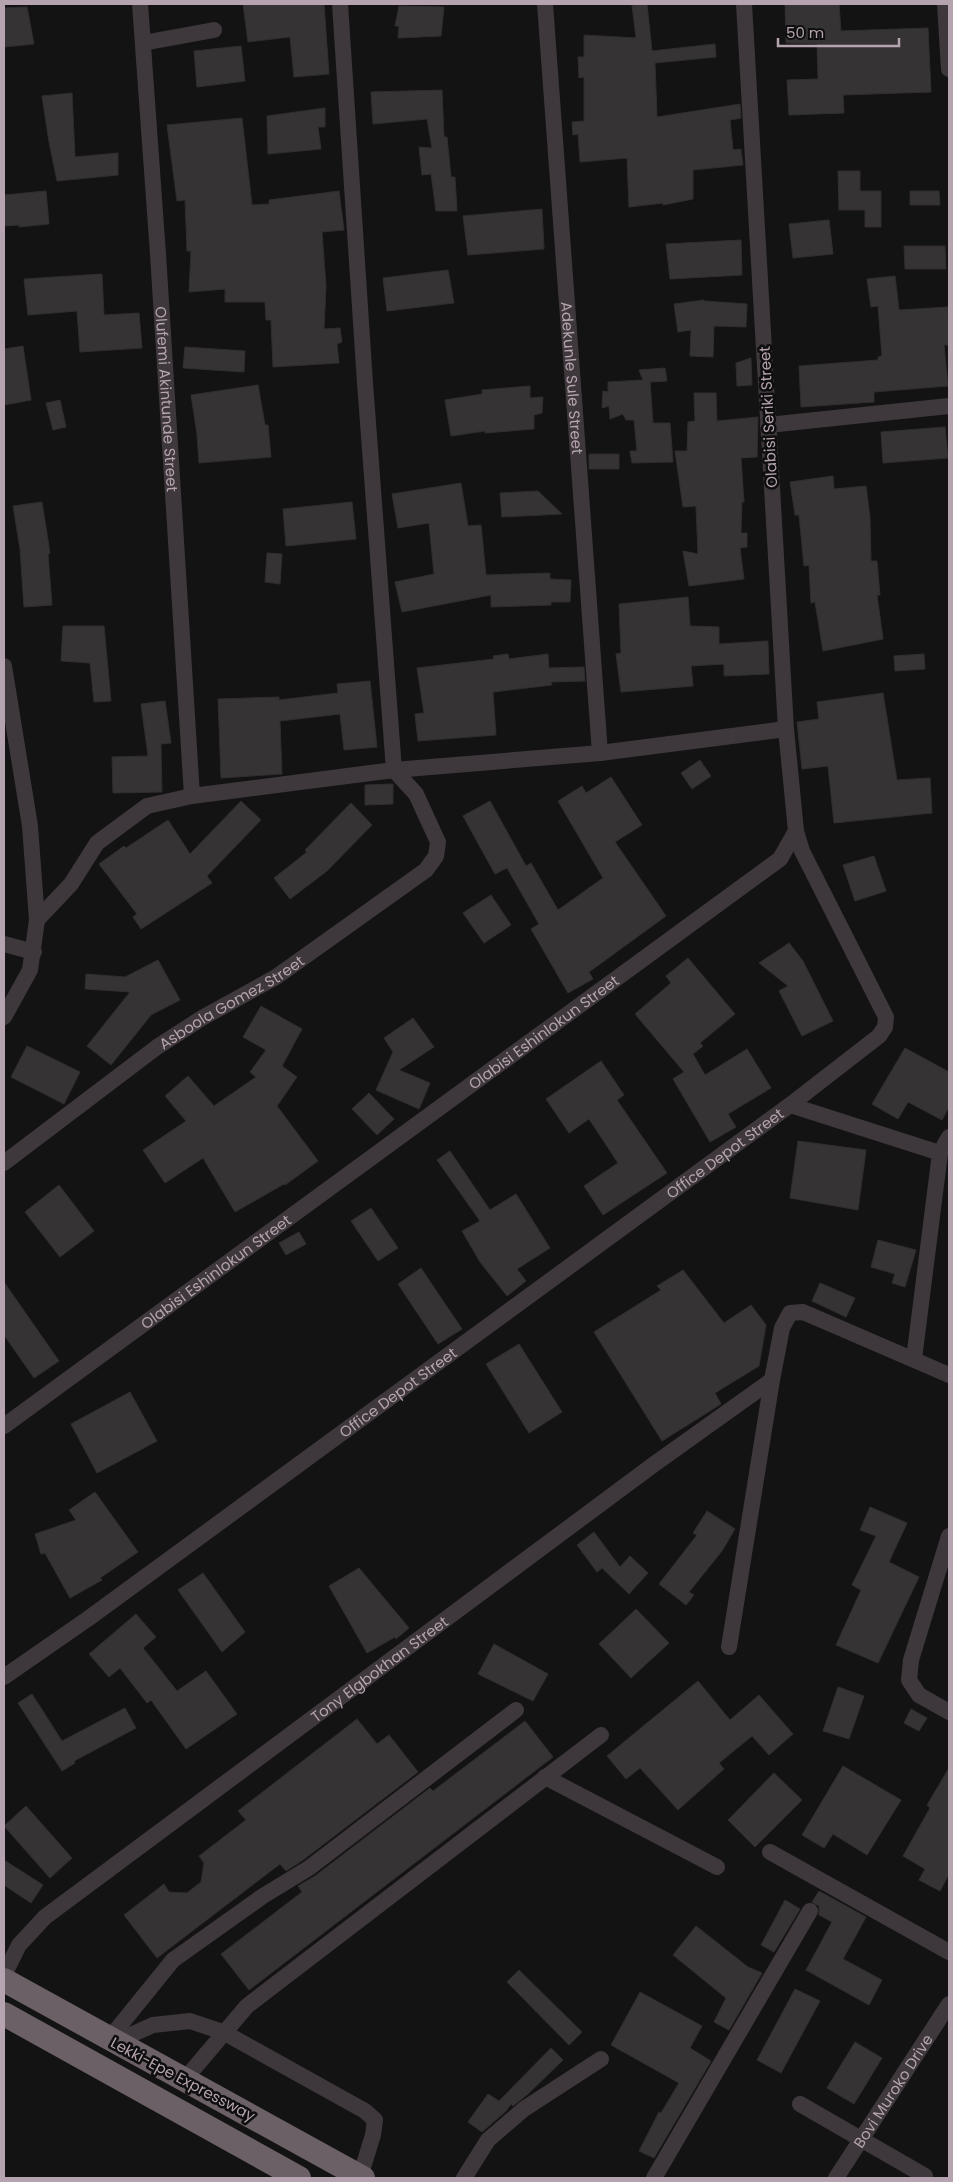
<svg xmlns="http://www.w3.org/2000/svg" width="953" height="2182" font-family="Poppins,sans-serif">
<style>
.building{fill:#363335;stroke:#302d2e}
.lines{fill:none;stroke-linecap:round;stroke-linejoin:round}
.minor{stroke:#3e383c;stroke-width:16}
.highway{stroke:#6a6066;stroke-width:24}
.labels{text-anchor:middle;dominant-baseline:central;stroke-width:5;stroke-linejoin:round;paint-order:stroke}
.street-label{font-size:15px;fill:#b5a4af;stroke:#0f0e0e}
</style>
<rect width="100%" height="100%" fill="#141313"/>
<!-- building -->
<path class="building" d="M 243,4 L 324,4 L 329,74 L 294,77 L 290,37 L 248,42 Z
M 647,4 L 652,51 L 715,44 L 716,57 L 655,63 L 657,117 L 740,104 L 741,118 L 730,120 L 733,150 L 741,149 L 743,165 L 693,170 L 693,199 L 663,205 L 663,203 L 629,207 L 627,158 L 580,162 L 578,134 L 573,135 L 572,122 L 584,121 L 584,77 L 579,78 L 578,57 L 584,57 L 584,35 L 636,38 L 632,5 Z
M 785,4 L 839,4 L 841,31 L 928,28 L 931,92 L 843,95 L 844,113 L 789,115 L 787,80 L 818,79 L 817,44 L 786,43 Z
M 399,6 L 444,7 L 441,36 L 398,38 L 399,26 L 395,26 Z
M 27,7 L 34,44 L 4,47 L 4,8 Z
M 241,46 L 245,81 L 197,87 L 194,51 Z
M 442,90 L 444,137 L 447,137 L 451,177 L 455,177 L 457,211 L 436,211 L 431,174 L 422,175 L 419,147 L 432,148 L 427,119 L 373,124 L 371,92 Z
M 72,93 L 75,157 L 118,153 L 118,175 L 57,181 L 49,142 L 42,96 Z
M 325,108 L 325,127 L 318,127 L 321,149 L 268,154 L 267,116 Z
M 242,118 L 252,205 L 269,204 L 269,200 L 339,191 L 344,230 L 322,232 L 326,285 L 324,329 L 340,328 L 342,342 L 337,344 L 339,363 L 273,367 L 271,320 L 266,320 L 265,302 L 225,302 L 225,289 L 189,292 L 191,251 L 187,251 L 185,200 L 177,201 L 167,125 Z
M 838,171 L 860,171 L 860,191 L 881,191 L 881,227 L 865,227 L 865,210 L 839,210 Z
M 46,191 L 49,224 L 19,227 L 19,225 L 4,226 L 4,195 Z
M 910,191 L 939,191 L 940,205 L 910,205 Z
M 542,209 L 544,249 L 468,255 L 463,216 Z
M 829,220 L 833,254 L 793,258 L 789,224 Z
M 741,240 L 742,275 L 670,279 L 666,244 Z
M 904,246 L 945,246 L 946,269 L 905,269 Z
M 448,270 L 454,303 L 387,311 L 383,278 Z
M 102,274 L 104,315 L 139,313 L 142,348 L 80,352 L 77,311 L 28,315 L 24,279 Z
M 895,276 L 899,310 L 948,307 L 949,345 L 944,345 L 948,386 L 874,392 L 874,402 L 801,407 L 799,366 L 878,360 L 878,357 L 882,356 L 878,306 L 871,307 L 867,279 Z
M 704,300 L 704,301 L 747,304 L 746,327 L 714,326 L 713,357 L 690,356 L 691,330 L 678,332 L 674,304 Z
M 23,346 L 31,400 L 4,405 L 4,349 Z
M 185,347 L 245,351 L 244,372 L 183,368 Z
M 751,358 L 752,385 L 737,386 L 736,363 Z
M 665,368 L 667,381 L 650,382 L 653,423 L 670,423 L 673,462 L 632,463 L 630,451 L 637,451 L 634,420 L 626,420 L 623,414 L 610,419 L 609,406 L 602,408 L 603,391 L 608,392 L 608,382 L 643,380 L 639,370 Z
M 258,385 L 265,425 L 268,425 L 271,457 L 199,463 L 197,434 L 191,395 Z
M 530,386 L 530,398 L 543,397 L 542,413 L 534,415 L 534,429 L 485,433 L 485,431 L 451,436 L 445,400 L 482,394 L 482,390 Z
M 694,393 L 716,393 L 717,421 L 758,417 L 757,457 L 741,458 L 744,502 L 742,502 L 741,533 L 747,533 L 747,547 L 740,548 L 744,579 L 689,586 L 683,551 L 698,554 L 696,506 L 683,507 L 675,451 L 687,451 L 688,422 L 695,421 Z
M 60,400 L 66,427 L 53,430 L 46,403 Z
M 945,427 L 948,458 L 883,463 L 881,432 Z
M 589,454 L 619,454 L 619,469 L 589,469 Z
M 833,476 L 834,489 L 866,486 L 870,517 L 871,561 L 877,561 L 880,595 L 877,595 L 883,639 L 823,651 L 815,602 L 811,603 L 809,565 L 804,566 L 799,515 L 795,515 L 790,482 Z
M 461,483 L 468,526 L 481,525 L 486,575 L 550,573 L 550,579 L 571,580 L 570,602 L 551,602 L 551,605 L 491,607 L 491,595 L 402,612 L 395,582 L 434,574 L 429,523 L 398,528 L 392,494 Z
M 538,491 L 562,514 L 502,517 L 500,493 Z
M 42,502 L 50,553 L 48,554 L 52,605 L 24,607 L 20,549 L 13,506 Z
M 352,502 L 356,539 L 286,546 L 283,509 Z
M 267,553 L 282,554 L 280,584 L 265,582 Z
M 688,597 L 690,626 L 719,627 L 719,644 L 768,641 L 769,674 L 724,676 L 724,664 L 691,666 L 693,686 L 621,692 L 616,654 L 621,653 L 619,604 Z
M 63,626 L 104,626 L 111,701 L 94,702 L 90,663 L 61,661 Z
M 508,654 L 509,659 L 548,654 L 549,668 L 584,667 L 585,681 L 551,682 L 552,685 L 493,692 L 496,735 L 418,741 L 415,714 L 424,713 L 417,668 L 494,659 L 493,656 Z
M 924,654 L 925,669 L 895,671 L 894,656 Z
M 370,681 L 377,747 L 344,750 L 340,714 L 280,721 L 282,774 L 221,778 L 218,699 L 279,697 L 279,700 L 338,693 L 337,684 Z
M 883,693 L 897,780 L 930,778 L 932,813 L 834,823 L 828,766 L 802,769 L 797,722 L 819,719 L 817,702 Z
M 165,701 L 171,743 L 161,744 L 162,792 L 113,793 L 112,757 L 148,756 L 141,704 Z
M 700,760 L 711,776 L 692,789 L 681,773 Z
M 611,777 L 642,825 L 615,842 L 666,916 L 589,972 L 593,979 L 568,993 L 531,929 L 539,924 L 507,868 L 495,874 L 463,816 L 490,801 L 526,866 L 531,863 L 558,910 L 603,878 L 558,801 L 582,786 L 586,793 Z
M 393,784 L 393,804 L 365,805 L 365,785 Z
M 241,801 L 261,820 L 207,876 L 212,883 L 141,929 L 133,917 L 137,914 L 99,864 L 124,846 L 126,848 L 168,820 L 190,854 Z
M 351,803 L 372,825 L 327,871 L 290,899 L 274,878 L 307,852 L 305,850 Z
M 874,856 L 886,891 L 855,901 L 843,865 Z
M 491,895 L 511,925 L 484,943 L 463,913 Z
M 789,943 L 803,961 L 833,1021 L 802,1036 L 779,991 L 788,986 L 759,963 Z
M 688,958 L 735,1014 L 700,1043 L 703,1046 L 693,1054 L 705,1075 L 747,1049 L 771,1088 L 728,1114 L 736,1127 L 710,1142 L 673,1079 L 684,1072 L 635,1014 L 671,983 L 666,976 Z
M 158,960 L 180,1000 L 151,1015 L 111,1065 L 87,1046 L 130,992 L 85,989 L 86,974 L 125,977 Z
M 261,1006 L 302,1029 L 282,1066 L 297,1077 L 277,1106 L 318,1161 L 285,1185 L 284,1184 L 235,1212 L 203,1158 L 165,1183 L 143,1150 L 186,1121 L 165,1096 L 188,1076 L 214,1106 L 256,1077 L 250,1072 L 266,1050 L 243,1037 Z
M 413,1018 L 434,1047 L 399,1070 L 430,1083 L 419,1109 L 376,1090 L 393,1052 L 384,1038 Z
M 27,1046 L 80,1072 L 64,1104 L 11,1077 Z
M 905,1048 L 949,1072 L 949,1107 L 942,1120 L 908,1102 L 898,1119 L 872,1104 Z
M 601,1061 L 624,1095 L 617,1100 L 667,1173 L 603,1215 L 584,1186 L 618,1163 L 589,1119 L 569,1133 L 546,1099 Z
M 369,1093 L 394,1119 L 377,1135 L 352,1109 Z
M 798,1141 L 866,1150 L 858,1210 L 790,1198 Z
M 450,1151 L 490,1210 L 516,1194 L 550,1248 L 517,1269 L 526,1281 L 507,1296 L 480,1262 L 462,1231 L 480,1221 L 437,1160 Z
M 59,1185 L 94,1231 L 60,1257 L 25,1212 Z
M 371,1208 L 398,1248 L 378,1261 L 351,1221 Z
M 299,1232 L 306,1244 L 286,1255 L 279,1243 Z
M 878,1240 L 916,1250 L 905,1287 L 892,1283 L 895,1274 L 871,1267 Z
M 421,1268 L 462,1329 L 438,1344 L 398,1284 Z
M 683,1270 L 724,1323 L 751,1305 L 766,1325 L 759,1366 L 715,1393 L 721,1404 L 662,1441 L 594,1332 L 661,1290 L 657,1286 Z
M 4,1282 L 59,1361 L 34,1378 L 4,1335 Z
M 820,1283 L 855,1298 L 846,1317 L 812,1301 Z
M 519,1344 L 562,1412 L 529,1433 L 486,1364 Z
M 130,1392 L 157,1441 L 97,1473 L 71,1424 Z
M 95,1492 L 138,1552 L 100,1578 L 102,1580 L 70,1598 L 45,1553 L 41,1554 L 35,1534 L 76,1520 L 69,1510 Z
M 870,1507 L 907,1523 L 889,1562 L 919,1577 L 878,1663 L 836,1645 L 861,1590 L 852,1585 L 876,1536 L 860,1530 Z
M 707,1511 L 735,1529 L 722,1551 L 689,1592 L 694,1595 L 686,1605 L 659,1584 L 697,1535 L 693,1533 Z
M 594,1532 L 620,1567 L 630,1556 L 648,1573 L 629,1594 L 602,1568 L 597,1572 L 577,1545 Z
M 359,1568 L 409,1628 L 396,1639 L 395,1637 L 367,1653 L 329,1586 Z
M 203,1573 L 245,1632 L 222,1652 L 178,1590 Z
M 636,1609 L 669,1643 L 631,1678 L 599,1644 Z
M 136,1614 L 156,1637 L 143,1648 L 177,1691 L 206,1671 L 237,1714 L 186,1749 L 151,1700 L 147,1703 L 120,1668 L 109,1677 L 89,1654 Z
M 494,1644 L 548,1674 L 533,1701 L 478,1674 Z
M 698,1681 L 730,1720 L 759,1695 L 793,1734 L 769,1755 L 752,1736 L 719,1763 L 724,1769 L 678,1810 L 640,1768 L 626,1779 L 607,1756 Z
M 838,1687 L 864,1696 L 849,1739 L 823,1731 Z
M 32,1694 L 62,1741 L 125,1708 L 136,1728 L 74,1761 L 75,1763 L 62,1771 L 18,1703 Z
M 911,1709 L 927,1718 L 919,1731 L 904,1723 Z
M 357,1719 L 377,1744 L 389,1735 L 418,1772 L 303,1860 L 286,1871 L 280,1864 L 157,1958 L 124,1915 L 164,1884 L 169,1892 L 187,1893 L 201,1882 L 204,1863 L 199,1856 L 246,1820 L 238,1811 Z
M 525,1721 L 553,1757 L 249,1990 L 221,1954 L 302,1892 L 298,1886 L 315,1876 L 430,1788 L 433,1791 Z
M 843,1766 L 901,1800 L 867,1855 L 833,1834 L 824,1848 L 802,1835 Z
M 949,1768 L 949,1874 L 940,1891 L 919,1880 L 925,1869 L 903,1856 L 930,1808 L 927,1805 Z
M 774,1773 L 802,1800 L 755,1847 L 728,1820 Z
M 26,1806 L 72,1858 L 50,1878 L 4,1826 Z
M 4,1860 L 43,1885 L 31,1903 L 4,1885 Z
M 819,1891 L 866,1917 L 843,1959 L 882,1980 L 869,2005 L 806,1970 L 832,1922 L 819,1915 L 819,1906 L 812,1902 Z
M 785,1900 L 800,1909 L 774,1952 L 761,1945 Z
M 696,1926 L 748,1967 L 762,1973 L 729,2030 L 714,2022 L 726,1998 L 673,1955 Z
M 519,1970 L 582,2032 L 569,2045 L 507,1982 Z
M 795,1989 L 820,2001 L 781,2073 L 757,2060 Z
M 640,1992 L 702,2026 L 690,2048 L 711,2061 L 654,2158 L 639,2151 L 659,2112 L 661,2113 L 679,2083 L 611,2045 Z
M 855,2042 L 882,2058 L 854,2104 L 827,2088 Z
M 551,2048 L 563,2060 L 528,2094 L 513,2106 L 511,2104 L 506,2111 L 482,2132 L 468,2122 L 488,2094 L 499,2101 Z"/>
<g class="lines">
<!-- minor -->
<g class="minor">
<path id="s1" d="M 140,4 L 158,254 L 192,796"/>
<path id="s2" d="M 545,4 L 600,753"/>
<path d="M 945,4 L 949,69"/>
<path d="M 143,43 L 214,30"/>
<path d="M 768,425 L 949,406"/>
<path d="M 4,666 L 30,826 L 37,920 L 30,970 L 4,1017"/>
<path d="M 37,920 L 71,884 L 97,843 L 147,806 L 192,796 L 394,770 L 600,753 L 786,729"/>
<path d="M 4,944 L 34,952"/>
<path d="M 790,1105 L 940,1153 L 949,1137"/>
<path id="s3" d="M 4,1163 L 157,1047 L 202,1018 L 276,977 L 426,870 L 436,856 L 438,842 L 416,794 L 394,770 L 365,383 L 340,4"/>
<path d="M 914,1359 L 940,1153"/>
<path id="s4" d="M 4,1426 L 780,859 L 796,831"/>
<path d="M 949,1536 L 911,1660 L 909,1680 L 919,1695 L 949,1712"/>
<path d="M 729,1647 L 772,1380 L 782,1328 L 790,1313 L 803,1312 L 949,1375"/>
<path id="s5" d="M 4,1677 L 89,1618 L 790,1105 L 879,1036 L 885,1027 L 886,1017 L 802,851 L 796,831 L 786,729 L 744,4"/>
<path d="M 545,1777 L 717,1867"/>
<path d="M 770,1852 L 949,1952"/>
<path id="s6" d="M 4,1975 L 19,1945 L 45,1917 L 653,1465 L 772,1380"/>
<path d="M 109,2039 L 173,1960 L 263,1896 L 309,1868 L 516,1710"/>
<path d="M 115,2042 L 153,2025 L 190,2021 L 223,2032 L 365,2111 L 375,2120 L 373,2135 L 360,2177"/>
<path d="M 185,2079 L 247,2006 L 601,1735"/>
<path d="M 800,2104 L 925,2176"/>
<path d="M 464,2178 L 488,2140 L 524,2109 L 601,2059"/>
<path d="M 654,2178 L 810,1911"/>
<path id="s7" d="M 836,2178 L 949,2004"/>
</g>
<!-- highway -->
<path class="highway" d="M 4,1980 L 363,2178
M 4,2014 L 299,2178"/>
</g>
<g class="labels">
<!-- street labels -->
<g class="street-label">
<text stroke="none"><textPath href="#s2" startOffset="375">Adekunle Sule Street</textPath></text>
<text stroke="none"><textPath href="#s1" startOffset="396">Olufemi Akintunde Street</textPath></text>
<text transform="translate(768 417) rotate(-93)">Olabisi Seriki Street</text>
<text stroke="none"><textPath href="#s3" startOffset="279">Asboola Gomez Street</textPath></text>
<text stroke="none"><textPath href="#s4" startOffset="668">Olabisi Eshinlokun Street</textPath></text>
<text stroke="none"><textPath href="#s5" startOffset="891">Office Depot Street</textPath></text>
<text stroke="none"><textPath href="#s4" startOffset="262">Olabisi Eshinlokun Street</textPath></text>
<text stroke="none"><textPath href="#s5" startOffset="486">Office Depot Street</textPath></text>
<text stroke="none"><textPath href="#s6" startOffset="488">Tony Elgbokhan Street</textPath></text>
<text transform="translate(183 2079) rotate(28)">Lekki-Epe Expressway</text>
<text stroke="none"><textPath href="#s7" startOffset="104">Bovi Muroko Drive</textPath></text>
</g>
</g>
<!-- border -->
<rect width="953" height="2182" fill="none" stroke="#b5a4af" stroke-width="10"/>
<!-- scale -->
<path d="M778 38v8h121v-8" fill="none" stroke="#b5a4af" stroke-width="2.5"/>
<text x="786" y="38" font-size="15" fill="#b5a4af" stroke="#0f0e0e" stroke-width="4" paint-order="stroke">50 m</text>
</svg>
